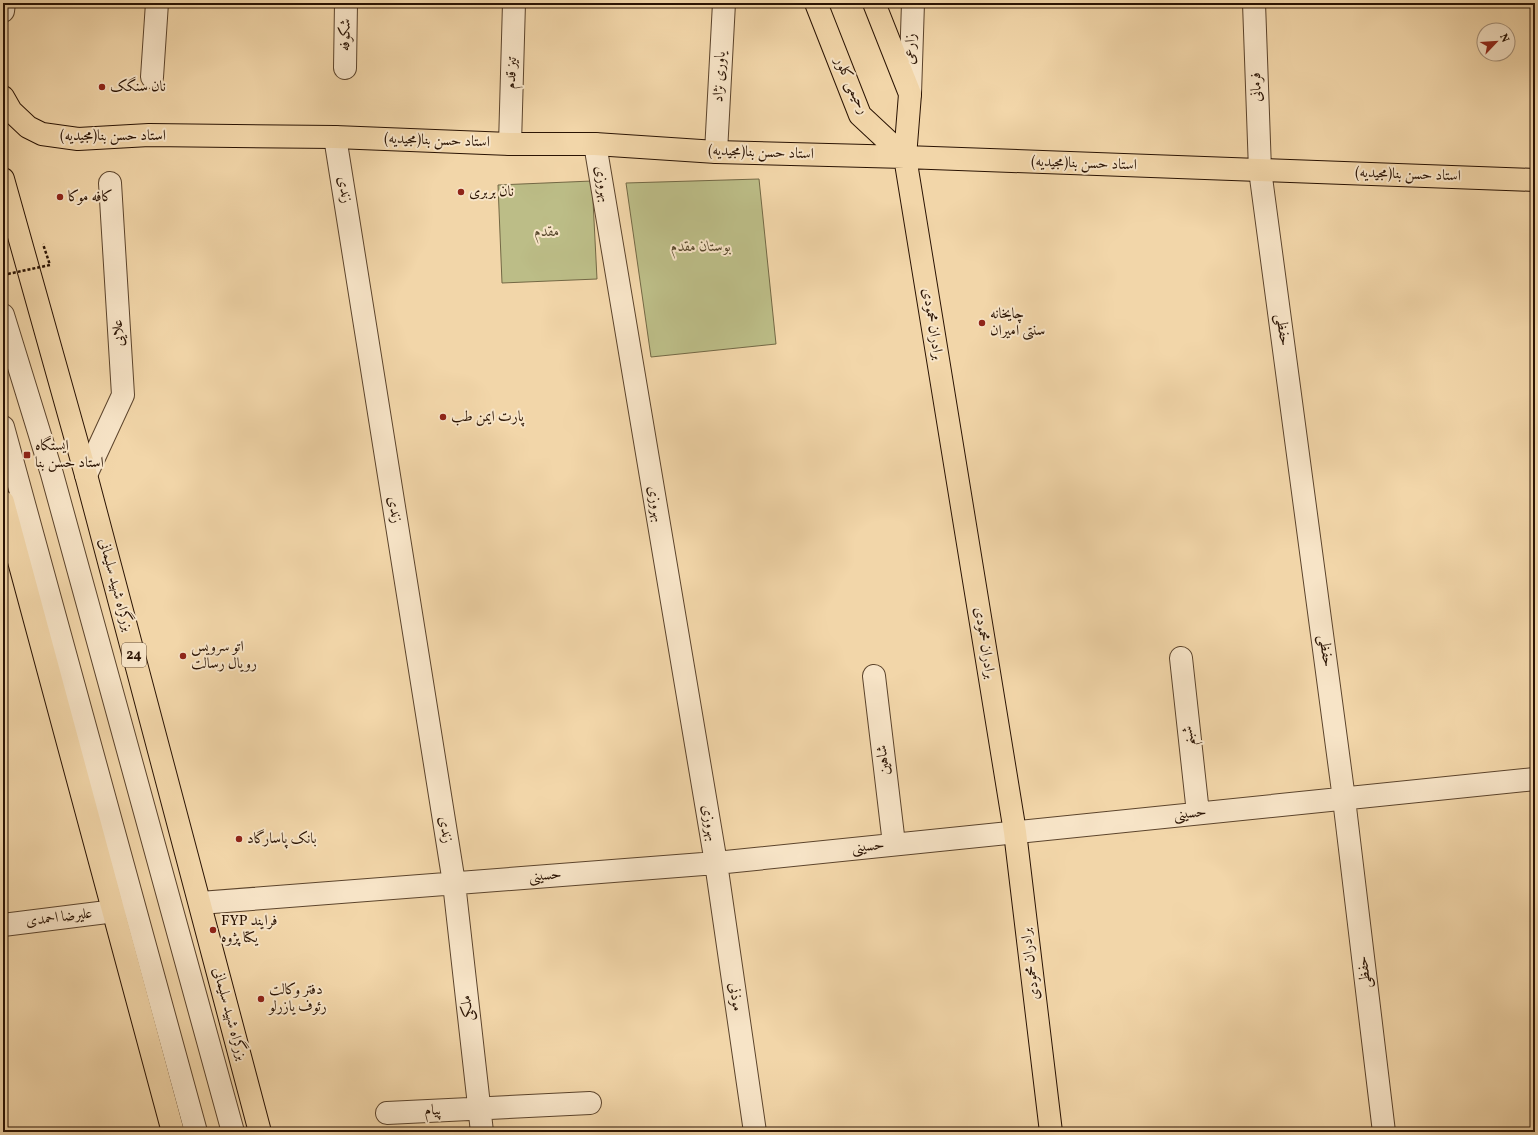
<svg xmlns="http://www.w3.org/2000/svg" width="1538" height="1135" font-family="Vollkorn,Amiri,serif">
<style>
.green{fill:#bcbd87;stroke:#736845}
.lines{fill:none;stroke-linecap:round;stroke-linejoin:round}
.minor-casing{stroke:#5c442c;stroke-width:24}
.major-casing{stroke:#2a1303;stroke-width:24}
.highway-casing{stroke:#2a1303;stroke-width:24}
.minor{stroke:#f7e4c7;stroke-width:22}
.major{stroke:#f2d6a9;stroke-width:22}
.highway{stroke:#f2d6a9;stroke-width:22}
.path-bridge{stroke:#2a1303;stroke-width:2.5;stroke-dasharray:3 2;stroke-linecap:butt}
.poi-dot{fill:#8f2418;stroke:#f7e4c7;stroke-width:1.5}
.labels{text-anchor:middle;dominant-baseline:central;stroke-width:4;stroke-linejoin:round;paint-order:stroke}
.shield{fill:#f7e4c7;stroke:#68523e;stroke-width:1}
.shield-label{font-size:14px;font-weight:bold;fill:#2a1303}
.street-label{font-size:15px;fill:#2a1303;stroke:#f7e4c7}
.poi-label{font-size:15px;fill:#2a1303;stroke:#f7e4c7;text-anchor:start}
.park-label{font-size:15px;font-style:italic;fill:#56462b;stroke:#f7e4c7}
</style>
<rect width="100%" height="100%" fill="#f2d6a9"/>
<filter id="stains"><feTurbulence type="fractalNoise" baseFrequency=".005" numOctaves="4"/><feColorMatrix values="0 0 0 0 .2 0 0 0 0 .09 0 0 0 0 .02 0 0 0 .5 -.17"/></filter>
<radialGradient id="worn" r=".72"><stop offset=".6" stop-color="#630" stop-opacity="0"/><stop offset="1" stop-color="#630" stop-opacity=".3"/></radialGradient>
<!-- green -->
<path class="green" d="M 759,179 L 776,344 L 651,357 L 626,183 Z
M 592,181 L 597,279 L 502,283 L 498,185 Z"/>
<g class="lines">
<defs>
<path id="minor" d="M 1254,3 L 1260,170 L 1344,799 L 1384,1132
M 3,11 L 4,3
M 345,68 L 346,3
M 152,77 L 157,3
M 910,94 L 913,3
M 335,137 L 454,883 L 482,1132
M 510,144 L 514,3
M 595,144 L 716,863 L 755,1132
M 716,152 L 724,3
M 3,315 L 52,474 L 233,1132
M 3,427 L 196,1132
M 86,475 L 123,395 L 110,183
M 1181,658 L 1198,813
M 874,676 L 894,844
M 200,903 L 716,863 L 1535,779
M 3,925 L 115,911
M 387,1113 L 590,1103"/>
<path id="major" d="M 816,3 L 860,115 L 905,157
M 874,3 L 910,94 L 905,157 L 1015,832 L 1051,1132
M 3,97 L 11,111 L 28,127 L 42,134 L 78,139 L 149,135 L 335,137 L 510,144 L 595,144 L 716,152 L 905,157 L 1535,180"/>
<path id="highway" d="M 3,179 L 86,475 L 260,1132
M 3,502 L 173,1132"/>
</defs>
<!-- minor casing -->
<use href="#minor" class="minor-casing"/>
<!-- major casing -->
<use href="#major" class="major-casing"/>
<!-- highway casing -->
<use href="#highway" class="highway-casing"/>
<!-- minor -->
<use href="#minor" class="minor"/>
<!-- major -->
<use href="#major" class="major"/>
<!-- highway -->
<use href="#highway" class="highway"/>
<!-- path-bridge -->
<path class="path-bridge" d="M 3,275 L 50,265 L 43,244"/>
</g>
<!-- markers -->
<g class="poi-dot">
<circle cx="102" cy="87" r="4"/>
<circle cx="461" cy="192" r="4"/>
<circle cx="60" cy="197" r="4"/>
<circle cx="982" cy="323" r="4"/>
<circle cx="443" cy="417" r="4"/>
<rect x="23" y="451" width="8" height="8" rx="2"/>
<circle cx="183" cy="656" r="4"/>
<circle cx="239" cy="839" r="4"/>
<circle cx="213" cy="930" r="4"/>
<circle cx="261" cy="999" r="4"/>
</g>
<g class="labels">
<!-- shield labels -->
<rect class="shield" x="122" y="643" width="24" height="24" rx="3"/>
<g class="shield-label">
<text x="134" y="655">24</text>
</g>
<!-- street labels -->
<g class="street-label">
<text transform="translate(346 35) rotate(-89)">شکوفه</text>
<text transform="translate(911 49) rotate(-88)">زارعی</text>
<text transform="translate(512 73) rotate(-88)">تیز قدم</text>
<text transform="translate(720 77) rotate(-87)">یاوری نژاد</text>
<text transform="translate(851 86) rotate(65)">رحیمی کلور</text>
<text transform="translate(1257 87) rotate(-92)">فرمانی</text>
<text x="113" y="136">استاد حسن بنا(مجیدیه)</text>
<text transform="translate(437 141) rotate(2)">استاد حسن بنا(مجیدیه)</text>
<text transform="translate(761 153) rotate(2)">استاد حسن بنا(مجیدیه)</text>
<text transform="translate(1084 164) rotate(2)">استاد حسن بنا(مجیدیه)</text>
<text transform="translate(1408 175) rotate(2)">استاد حسن بنا(مجیدیه)</text>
<text transform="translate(602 184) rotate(80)">بهروزی</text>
<text transform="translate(344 190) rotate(81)">زندی</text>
<text transform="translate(932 324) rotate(81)">برادران محمودی</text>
<text transform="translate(1282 330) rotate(82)">حفظی</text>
<text transform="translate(119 333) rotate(-94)">علایی</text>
<text transform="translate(655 504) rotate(80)">بهروزی</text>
<text transform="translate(394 510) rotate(81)">زندی</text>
<text transform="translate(115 585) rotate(75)">بزرگراه شهید سلیمانی</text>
<text transform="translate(984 643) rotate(81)">برادران محمودی</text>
<text transform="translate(1325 651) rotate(82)">حفظی</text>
<text transform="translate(1189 736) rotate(-96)">شبنم</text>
<text transform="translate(884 760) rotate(-97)">شاهین</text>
<text transform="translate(1190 814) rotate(-6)">حسینی</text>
<text transform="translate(709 823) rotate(80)">بهروزی</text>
<text transform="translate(445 830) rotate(81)">زندی</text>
<text transform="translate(868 847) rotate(-6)">حسینی</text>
<text transform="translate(545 876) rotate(-5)">حسینی</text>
<text transform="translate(59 918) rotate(-7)">علیرضا احمدی</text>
<text transform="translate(1031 964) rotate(-97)">برادران محمودی</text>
<text transform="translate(1365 972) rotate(-97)">حفظی</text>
<text transform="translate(735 997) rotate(82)">موذنی</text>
<text transform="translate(468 1008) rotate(-97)">ملکی</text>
<text transform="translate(229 1014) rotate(75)">بزرگراه شهید سلیمانی</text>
<text transform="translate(433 1111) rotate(-2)">پیام</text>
</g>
<!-- poi labels -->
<g class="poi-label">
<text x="110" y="87">نان سنگک</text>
<text x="469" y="192">نان بربری</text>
<text x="68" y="197">کافه موکا</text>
<text x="990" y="314">چایخانه<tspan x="990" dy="17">سنتی امیران</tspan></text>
<text x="451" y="417">پارت ایمن طب</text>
<text x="35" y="446">ایستگاه<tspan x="35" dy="17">استاد حسن بنا</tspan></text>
<text x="191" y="647">اتو سرویس<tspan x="191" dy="17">رویال رسالت</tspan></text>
<text x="247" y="839">بانک پاسارگاد</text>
<text x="221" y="921">FYP فرایند<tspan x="221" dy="17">یکتا پژوه</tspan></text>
<text x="269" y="990">دفتر وکالت<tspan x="269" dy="17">رئوف یازرلو</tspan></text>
</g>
<!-- park labels -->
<g class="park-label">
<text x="547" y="232">مقدم</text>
<text x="701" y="247">بوستان مقدم</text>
</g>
</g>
<!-- margin -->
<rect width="1538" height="1135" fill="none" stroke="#f2d6a9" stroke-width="16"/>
<rect x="4" y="4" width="1530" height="1127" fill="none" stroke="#2a1303" stroke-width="2"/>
<rect x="8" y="8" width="1522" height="1119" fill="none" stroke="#2a1303"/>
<!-- north arrow -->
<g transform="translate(1496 42) rotate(65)"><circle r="19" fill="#f7e4c7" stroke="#a59079"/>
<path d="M0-3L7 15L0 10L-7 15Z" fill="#8f2418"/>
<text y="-6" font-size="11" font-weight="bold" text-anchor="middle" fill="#2a1303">N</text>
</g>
<rect width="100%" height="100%" filter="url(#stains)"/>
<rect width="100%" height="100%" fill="url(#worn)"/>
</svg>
